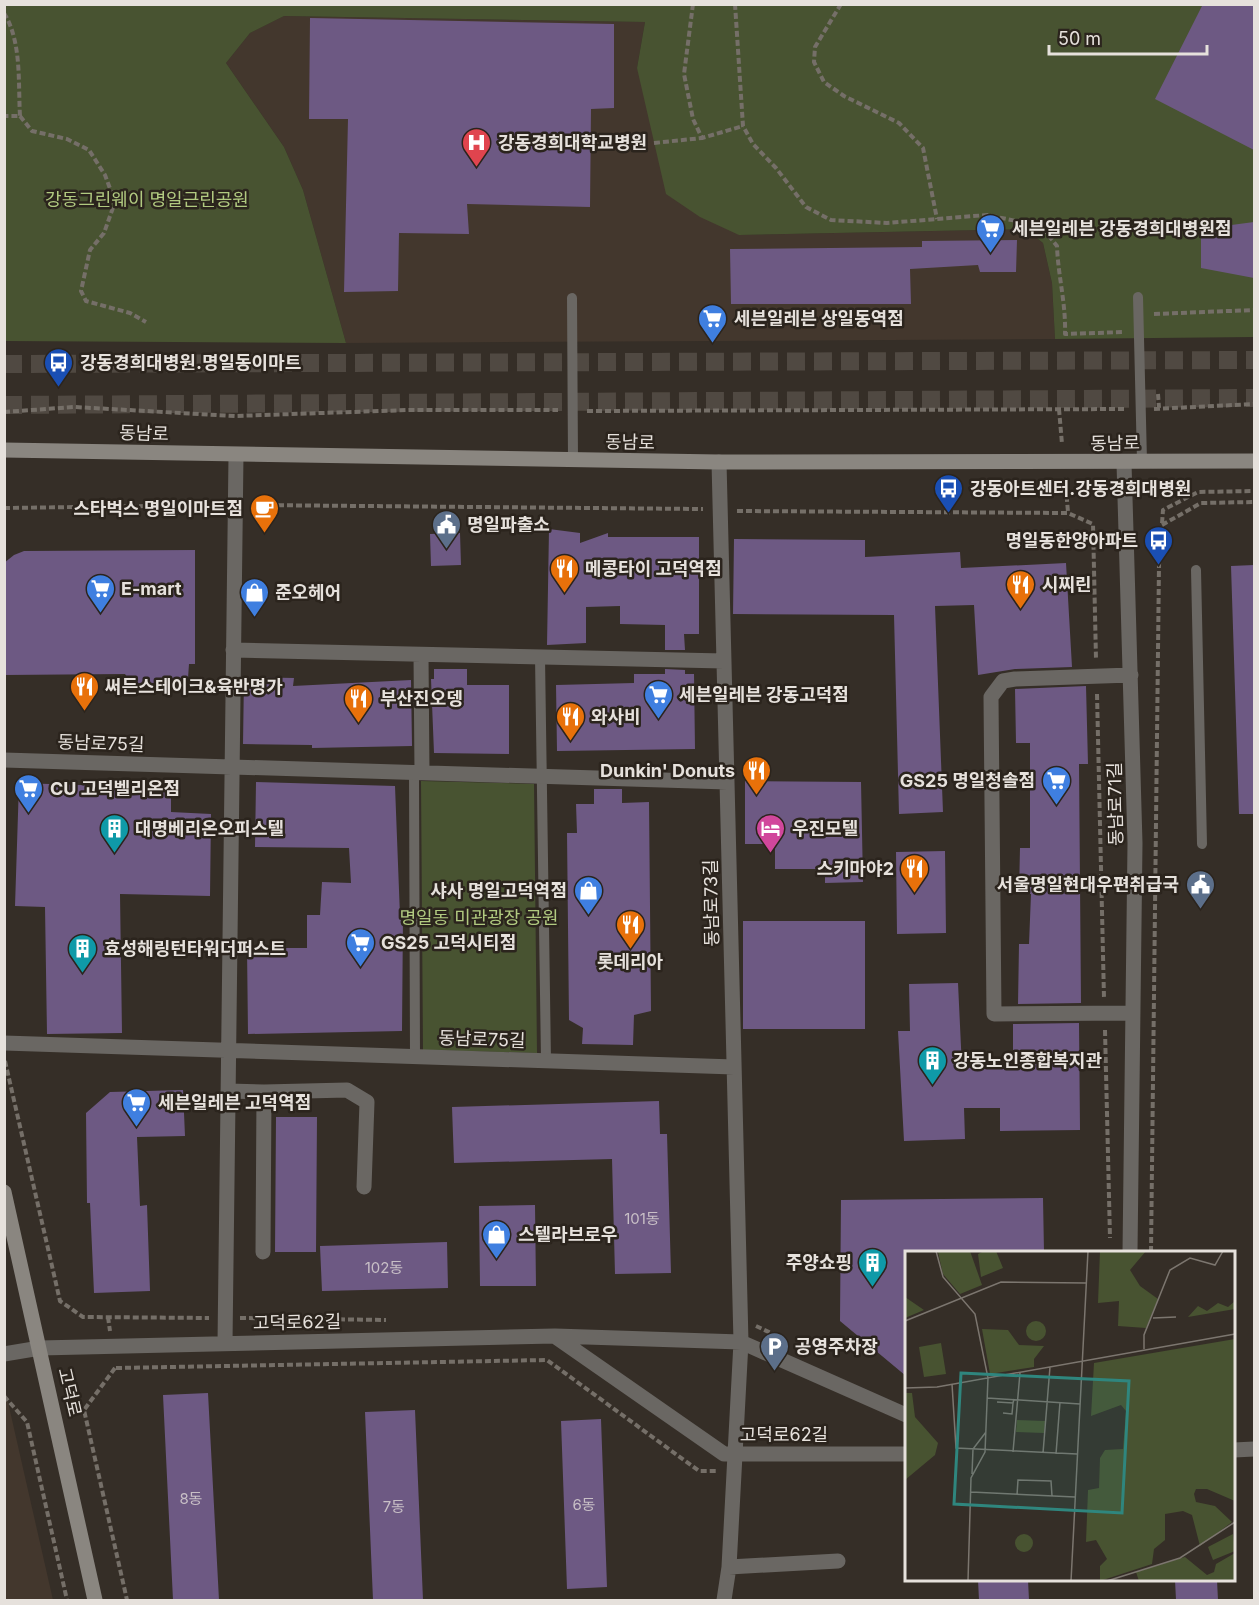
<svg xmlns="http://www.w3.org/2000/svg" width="1259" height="1605" font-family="Inter,'Noto Sans KR',sans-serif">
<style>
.built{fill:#43372d}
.green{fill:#485331}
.building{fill:#6d5983}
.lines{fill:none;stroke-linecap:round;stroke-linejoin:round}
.highway-tunnel{stroke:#504942;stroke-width:18;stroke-dasharray:18 9;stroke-linecap:butt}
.path{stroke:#756f68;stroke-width:4;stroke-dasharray:6 3;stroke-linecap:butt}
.lane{stroke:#6a6763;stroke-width:10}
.street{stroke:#6a6763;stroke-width:15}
.secondary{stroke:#8a8680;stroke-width:15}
.labels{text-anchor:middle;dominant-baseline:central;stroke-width:5;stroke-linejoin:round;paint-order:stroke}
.number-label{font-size:15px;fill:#c8bfc6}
.poi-label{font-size:18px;font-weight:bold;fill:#e6e1dc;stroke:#2b241d;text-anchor:start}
.park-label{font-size:18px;fill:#b1ca80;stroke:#2b241d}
.street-label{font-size:18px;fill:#e6e1dc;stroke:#2b241d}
.inset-road{fill:none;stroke:#7c766f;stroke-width:1.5}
.view{fill:#2f867e;fill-opacity:0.15;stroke:#2f867e;stroke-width:3}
.inset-edge{fill:none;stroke:#e6e1dc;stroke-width:3}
</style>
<rect width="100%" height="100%" fill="#352e27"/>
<!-- built -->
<path class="built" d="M 284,16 L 645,22 L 637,68 L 739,235 L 1027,229 L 1043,243 L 1052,283 L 1055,339 L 346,343 L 303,190 L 284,147 L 226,63 L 250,33 Z
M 4,1389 L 5,1389 L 53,1600 L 5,1600 Z"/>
<!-- green -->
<path class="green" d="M 5,5 L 1254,5 L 1254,337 L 1055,339 L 1052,283 L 1043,243 L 1026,229 L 739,235 L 700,217 L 666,194 L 637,68 L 645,22 L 284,16 L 250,33 L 226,63 L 284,147 L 303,190 L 346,343 L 5,341 Z
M 421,781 L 534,784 L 537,1053 L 423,1050 Z"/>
<!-- building -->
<path class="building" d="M 1203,4 L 1254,4 L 1254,150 L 1155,99 Z
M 310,18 L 614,24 L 614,108 L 591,109 L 590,207 L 467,204 L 469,234 L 399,233 L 398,291 L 344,292 L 348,119 L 309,119 Z
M 1254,222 L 1254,278 L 1201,268 L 1201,229 Z
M 1017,240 L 1016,272 L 980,272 L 978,265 L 910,269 L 911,304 L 731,304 L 730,249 L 922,247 L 922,241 Z
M 549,529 L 580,533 L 580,543 L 608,533 L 608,537 L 699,537 L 699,634 L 684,634 L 685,650 L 665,650 L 665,625 L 620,624 L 620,606 L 586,607 L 586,643 L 547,645 Z
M 460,533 L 461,565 L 431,566 L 430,534 Z
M 734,539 L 865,540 L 865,557 L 960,552 L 961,568 L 1066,563 L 1072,667 L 1015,669 L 978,675 L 974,605 L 935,606 L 943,812 L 899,814 L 894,615 L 733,614 Z
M 195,550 L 195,664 L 189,664 L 188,678 L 159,679 L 156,683 L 131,683 L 125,674 L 4,675 L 4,563 L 14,555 L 24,551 Z
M 1254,565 L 1254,814 L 1239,814 L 1231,566 Z
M 434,669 L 467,669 L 467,685 L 509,685 L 509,754 L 434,753 L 431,679 L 434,679 Z
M 665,669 L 685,670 L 685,674 L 694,674 L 695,749 L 557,751 L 556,685 L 634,683 L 634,674 L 665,674 Z
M 244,677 L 294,678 L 293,686 L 411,680 L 412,746 L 312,748 L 312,745 L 243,744 Z
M 1086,686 L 1088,764 L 1079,764 L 1081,1003 L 1018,1004 L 1019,944 L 1029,944 L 1031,894 L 1019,893 L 1020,848 L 1030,848 L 1030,743 L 1016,743 L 1015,689 Z
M 745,781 L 861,782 L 863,882 L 825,883 L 825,869 L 775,869 L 775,844 L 745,844 Z
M 256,782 L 395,786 L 400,916 L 403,916 L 402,1031 L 248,1034 L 247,948 L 307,948 L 307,915 L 320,915 L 322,882 L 351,883 L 349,848 L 255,847 Z
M 19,783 L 171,788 L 171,812 L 211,814 L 210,896 L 120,894 L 122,1033 L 47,1034 L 45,907 L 15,906 Z
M 594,789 L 622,789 L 622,803 L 649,802 L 651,1011 L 634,1015 L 633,1045 L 582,1044 L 583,1028 L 569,1020 L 567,833 L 577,833 L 576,804 L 594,804 Z
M 945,851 L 946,933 L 897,934 L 896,852 Z
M 743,921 L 865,921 L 865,1029 L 743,1029 Z
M 958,983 L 962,1068 L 1013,1067 L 1013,1024 L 1079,1023 L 1080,1130 L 1000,1131 L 1000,1108 L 964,1108 L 965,1139 L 904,1141 L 898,1031 L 910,1031 L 909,984 Z
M 183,1090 L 185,1136 L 137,1137 L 140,1206 L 147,1205 L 150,1291 L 94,1293 L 90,1203 L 87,1203 L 86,1113 L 110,1092 Z
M 659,1101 L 660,1134 L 667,1134 L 671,1273 L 615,1274 L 612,1159 L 454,1163 L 452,1107 Z
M 276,1117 L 317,1117 L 316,1252 L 275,1252 Z
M 1043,1198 L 1044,1252 L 906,1252 L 906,1376 L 840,1321 L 841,1200 Z
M 535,1205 L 536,1286 L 480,1286 L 479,1206 Z
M 447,1242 L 448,1288 L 322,1291 L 320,1246 Z
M 208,1393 L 219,1600 L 173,1600 L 163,1395 Z
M 415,1410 L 423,1600 L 373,1600 L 365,1412 Z
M 601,1419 L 607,1587 L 567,1589 L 561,1421 Z
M 978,1580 L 1028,1580 L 1029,1600 L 979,1600 Z
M 1175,1580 L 1217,1580 L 1218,1600 L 1176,1600 Z"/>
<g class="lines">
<!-- highway-tunnel -->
<path class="highway-tunnel" d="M 4,364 L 1254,360
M 4,405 L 1254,398"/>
<!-- path -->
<path class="path" d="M 693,4 L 684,74 L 693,119 L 702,138 L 743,126
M 735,4 L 743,126 L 753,144 L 776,168 L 806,207 L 831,220 L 887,223 L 987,215 L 1041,226 L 1057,246 C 1058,276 1066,303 1065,334 L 1124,332
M 841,4 L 815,47 L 814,62 L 824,82 L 844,96 L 899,123 L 923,148 L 937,219
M 4,13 C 22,42 18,83 20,116 L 4,116
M 20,116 L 32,131 L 67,139 L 89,150 L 105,175 L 115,202 L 104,233 L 90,250 L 81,291 L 86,301 L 130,313 L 146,322
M 654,143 L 702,138
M 1154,314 L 1254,310
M 1158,394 L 1159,408
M 1059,409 L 1062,444
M 1154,409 L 1254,404
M 587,411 L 1125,409
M 4,412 L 74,407 L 235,416 L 409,410 L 558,410
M 1065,478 L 1068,512
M 251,505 L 703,509
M 4,508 L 220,505
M 737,511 L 1068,513 L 1093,524 L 1096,659
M 1162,525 L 1201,503 L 1254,502
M 1097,694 L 1104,998
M 1105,1030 L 1110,1238
M 5,1061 L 60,1301 L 83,1317 L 209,1318
M 1151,1252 L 1159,565 L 1163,510 L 1198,492 L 1254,491
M 108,1317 L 110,1331
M 240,1318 L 386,1320
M 756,1326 L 788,1341
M 115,1368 L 84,1410 L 127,1600
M 116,1368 L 547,1360 L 699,1471 L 717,1471
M 4,1396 L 27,1422 L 67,1600
M 69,1413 L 84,1410"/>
<!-- lane -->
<path class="lane" d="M 1138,297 L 1142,461
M 572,298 L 573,460
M 1196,570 L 1202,844
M 540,657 L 546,1061
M 414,772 L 415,1057"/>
<!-- street -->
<path class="street" d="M 719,462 L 741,1342 L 729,1567 L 724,1600
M 1124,463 L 1135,843 L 1130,1252
M 233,650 L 724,661
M 421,655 L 422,772
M 1131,675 L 1015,679 L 1003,681 L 991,697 L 994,1014 L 1133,1013
M 4,760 L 727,782
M 4,1043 L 734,1067
M 228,1091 L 264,1092 L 263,1252
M 264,1092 L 347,1090 L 367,1102 L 364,1187
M 556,1337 L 724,1454 L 906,1454
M 225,1343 L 236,455
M 4,1354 L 40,1348 L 555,1336 L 741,1342 L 906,1415
M 1234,1450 L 1254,1449
M 729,1567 L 838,1561"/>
<!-- secondary -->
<path class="secondary" d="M 4,450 L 719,462 L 1254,461
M 4,1192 L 95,1600"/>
</g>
<!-- icons -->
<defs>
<symbol id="hospital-pin" viewBox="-11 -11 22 30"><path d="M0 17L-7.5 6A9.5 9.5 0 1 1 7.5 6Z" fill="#e0444e" stroke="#2b241d"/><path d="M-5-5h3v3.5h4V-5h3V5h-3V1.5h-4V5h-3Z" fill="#fff"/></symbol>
<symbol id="supermarket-pin" viewBox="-11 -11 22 30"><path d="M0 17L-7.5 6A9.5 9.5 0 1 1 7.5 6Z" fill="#3f7fe0" stroke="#2b241d"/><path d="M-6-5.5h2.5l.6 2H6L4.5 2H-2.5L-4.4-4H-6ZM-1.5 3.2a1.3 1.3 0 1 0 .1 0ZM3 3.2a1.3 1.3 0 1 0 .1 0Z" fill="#fff"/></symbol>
<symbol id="bus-pin" viewBox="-11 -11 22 30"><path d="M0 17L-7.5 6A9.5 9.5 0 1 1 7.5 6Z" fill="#1a4fb4" stroke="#2b241d"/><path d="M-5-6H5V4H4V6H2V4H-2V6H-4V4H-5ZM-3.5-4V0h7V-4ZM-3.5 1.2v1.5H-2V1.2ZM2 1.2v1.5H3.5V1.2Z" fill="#fff"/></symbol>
<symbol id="cafe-pin" viewBox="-11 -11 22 30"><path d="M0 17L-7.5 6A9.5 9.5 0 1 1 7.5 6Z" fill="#e8710a" stroke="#2b241d"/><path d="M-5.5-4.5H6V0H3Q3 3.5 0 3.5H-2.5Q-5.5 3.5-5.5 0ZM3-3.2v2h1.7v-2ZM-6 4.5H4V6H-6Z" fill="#fff"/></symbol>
<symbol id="civic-pin" viewBox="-11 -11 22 30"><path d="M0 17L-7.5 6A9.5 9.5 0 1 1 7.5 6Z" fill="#5c6f8a" stroke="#2b241d"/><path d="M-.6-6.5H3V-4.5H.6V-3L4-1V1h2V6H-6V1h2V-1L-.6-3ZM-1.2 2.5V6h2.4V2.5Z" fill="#fff"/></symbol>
<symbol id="restaurant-pin" viewBox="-11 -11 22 30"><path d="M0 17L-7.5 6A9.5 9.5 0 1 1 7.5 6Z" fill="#e8710a" stroke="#2b241d"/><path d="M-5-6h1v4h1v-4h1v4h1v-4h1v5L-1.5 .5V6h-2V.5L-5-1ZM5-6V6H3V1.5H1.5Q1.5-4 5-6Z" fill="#fff"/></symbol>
<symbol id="shop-pin" viewBox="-11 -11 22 30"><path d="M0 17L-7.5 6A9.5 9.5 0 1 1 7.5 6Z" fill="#3f7fe0" stroke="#2b241d"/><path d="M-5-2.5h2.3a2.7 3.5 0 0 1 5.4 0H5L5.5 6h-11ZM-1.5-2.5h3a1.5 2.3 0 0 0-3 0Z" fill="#fff"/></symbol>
<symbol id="building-pin" viewBox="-11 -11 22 30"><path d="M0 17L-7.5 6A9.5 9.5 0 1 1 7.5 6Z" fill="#0f9aa8" stroke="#2b241d"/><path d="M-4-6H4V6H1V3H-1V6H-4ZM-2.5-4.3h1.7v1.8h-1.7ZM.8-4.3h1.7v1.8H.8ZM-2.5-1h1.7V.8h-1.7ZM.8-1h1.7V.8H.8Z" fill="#fff"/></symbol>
<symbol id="hotel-pin" viewBox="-11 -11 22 30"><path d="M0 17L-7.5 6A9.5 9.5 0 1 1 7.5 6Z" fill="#d1479c" stroke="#2b241d"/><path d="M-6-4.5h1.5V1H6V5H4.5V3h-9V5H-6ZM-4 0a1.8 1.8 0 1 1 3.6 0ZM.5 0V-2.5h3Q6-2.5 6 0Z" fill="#fff"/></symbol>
<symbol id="parking-pin" viewBox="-11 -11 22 30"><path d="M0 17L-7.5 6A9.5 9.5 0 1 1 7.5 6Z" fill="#5c6f8a" stroke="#2b241d"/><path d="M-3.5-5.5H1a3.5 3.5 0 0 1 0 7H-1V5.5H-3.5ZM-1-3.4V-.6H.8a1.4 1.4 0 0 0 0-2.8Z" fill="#fff"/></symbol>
</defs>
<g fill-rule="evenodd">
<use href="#hospital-pin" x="460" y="126" width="33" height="45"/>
<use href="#supermarket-pin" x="974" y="212" width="33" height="45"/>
<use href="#supermarket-pin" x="696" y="302" width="33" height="45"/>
<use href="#bus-pin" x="42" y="346" width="33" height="45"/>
<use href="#bus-pin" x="932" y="472" width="33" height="45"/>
<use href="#cafe-pin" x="248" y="492" width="33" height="45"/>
<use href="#civic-pin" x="430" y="508" width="33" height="45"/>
<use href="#bus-pin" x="1142" y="524" width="33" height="45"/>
<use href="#restaurant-pin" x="548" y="552" width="33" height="45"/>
<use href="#restaurant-pin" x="1004" y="568" width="33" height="45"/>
<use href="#supermarket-pin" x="84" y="572" width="33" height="45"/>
<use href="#shop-pin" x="238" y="576" width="33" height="45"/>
<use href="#restaurant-pin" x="68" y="670" width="33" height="45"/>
<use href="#supermarket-pin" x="642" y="678" width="33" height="45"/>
<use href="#restaurant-pin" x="342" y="682" width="33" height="45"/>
<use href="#restaurant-pin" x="554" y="700" width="33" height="45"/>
<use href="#restaurant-pin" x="740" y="754" width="33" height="45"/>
<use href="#supermarket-pin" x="1040" y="764" width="33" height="45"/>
<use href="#supermarket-pin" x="12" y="772" width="33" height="45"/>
<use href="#building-pin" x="98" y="812" width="33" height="45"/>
<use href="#hotel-pin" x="754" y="812" width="33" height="45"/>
<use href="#restaurant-pin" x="898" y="852" width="33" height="45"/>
<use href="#civic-pin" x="1184" y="868" width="33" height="45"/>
<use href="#shop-pin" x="572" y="874" width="33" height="45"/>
<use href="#restaurant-pin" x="614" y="908" width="33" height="45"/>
<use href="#supermarket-pin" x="344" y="926" width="33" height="45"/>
<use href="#building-pin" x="66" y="932" width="33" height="45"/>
<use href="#building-pin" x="916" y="1044" width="33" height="45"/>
<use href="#supermarket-pin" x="120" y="1086" width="33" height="45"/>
<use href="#shop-pin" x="480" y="1218" width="33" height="45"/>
<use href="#building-pin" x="856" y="1246" width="33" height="45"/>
<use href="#parking-pin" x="758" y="1330" width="33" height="45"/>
</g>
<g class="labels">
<!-- number labels -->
<g class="number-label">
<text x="642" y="1218">101동</text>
<text x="384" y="1267">102동</text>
<text x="191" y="1498">8동</text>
<text x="584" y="1504">6동</text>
<text x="394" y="1506">7동</text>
</g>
<!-- poi labels -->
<g class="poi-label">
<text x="498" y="142">강동경희대학교병원</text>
<text x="1012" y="228">세븐일레븐 강동경희대병원점</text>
<text x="734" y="318">세븐일레븐 상일동역점</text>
<text x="80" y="362">강동경희대병원.명일동이마트</text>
<text x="970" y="488">강동아트센터.강동경희대병원</text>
<text x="243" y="508" text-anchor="end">스타벅스 명일이마트점</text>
<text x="467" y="524">명일파출소</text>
<text x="1138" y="540" text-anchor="end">명일동한양아파트</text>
<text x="585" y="568">메콩타이 고덕역점</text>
<text x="1042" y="584">시찌린</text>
<text x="121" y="588">E-mart</text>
<text x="275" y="592">준오헤어</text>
<text x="105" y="686">써든스테이크&amp;육반명가</text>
<text x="679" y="694">세븐일레븐 강동고덕점</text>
<text x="380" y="698">부산진오뎅</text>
<text x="591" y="716">와사비</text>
<text x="735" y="770" text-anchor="end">Dunkin' Donuts</text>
<text x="1035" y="780" text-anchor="end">GS25 명일청솔점</text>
<text x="50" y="788">CU 고덕벨리온점</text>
<text x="135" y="828">대명베리온오피스텔</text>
<text x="792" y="828">우진모텔</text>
<text x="894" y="868" text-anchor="end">스키마야2</text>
<text x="1179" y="884" text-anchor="end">서울명일현대우편취급국</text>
<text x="567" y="890" text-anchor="end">샤사 명일고덕역점</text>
<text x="381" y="942">GS25 고덕시티점</text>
<text x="104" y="948">효성해링턴타워더퍼스트</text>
<text x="630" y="961" text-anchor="middle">롯데리아</text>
<text x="953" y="1060">강동노인종합복지관</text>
<text x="158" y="1102">세븐일레븐 고덕역점</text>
<text x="518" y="1234">스텔라브로우</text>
<text x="852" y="1262" text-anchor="end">주양쇼핑</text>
<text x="795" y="1346">공영주차장</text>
</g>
<!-- park labels -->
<g class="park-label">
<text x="147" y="199">강동그린웨이 명일근린공원</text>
<text x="479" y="917">명일동 미관광장 공원</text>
</g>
<!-- street labels -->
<g class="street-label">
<text transform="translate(144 433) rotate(2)">동남로</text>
<text transform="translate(630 442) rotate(1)">동남로</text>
<text transform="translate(1115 443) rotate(-1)">동남로</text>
<text transform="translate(101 743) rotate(2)">동남로75길</text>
<text transform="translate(1115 804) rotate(-91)">동남로71길</text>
<text transform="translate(711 903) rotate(-91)">동남로73길</text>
<text transform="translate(482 1039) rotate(2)">동남로75길</text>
<text transform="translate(297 1322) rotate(-1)">고덕로62길</text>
<text transform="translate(70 1392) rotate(77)">고덕로</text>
<text x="784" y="1434">고덕로62길</text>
</g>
</g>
<!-- overview -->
<g transform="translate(905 1251)">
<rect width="330" height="330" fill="#352e27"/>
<path d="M 65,0 L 77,34 L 55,43 L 38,23 L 33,1 ZM 79,0 L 91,0 L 98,17 L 76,26 L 73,3 ZM 195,0 L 241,0 L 225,19 L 235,35 L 253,48 L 241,77 L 213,75 L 214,50 L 193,52 ZM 0,46 L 19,59 L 0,67 ZM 330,50 L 330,58 L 283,66 L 293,55 L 302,60 L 313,52 L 323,56 ZM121 80a10 10 0 1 1 20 0a10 10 0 1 1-20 0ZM 77,78 L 103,79 L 114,94 L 139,95 L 129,108 L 129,116 L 85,123 ZM 330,88 L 330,250 L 302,238 L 291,238 L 289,243 L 291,251 L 310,255 L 327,271 L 295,295 L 287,264 L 278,260 L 260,263 L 260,289 L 249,298 L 247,313 L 195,330 L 195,315 L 202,308 L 191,289 L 181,291 L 183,239 L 194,237 L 195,207 L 200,199 L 218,198 L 221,160 L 216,154 L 186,165 L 189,112 ZM 36,92 L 41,123 L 19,126 L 14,96 ZM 0,142 L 7,142 L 10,166 L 33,192 L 30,204 L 0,229 ZM 112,169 L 140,170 L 139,182 L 111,181 ZM 328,283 L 330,300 L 308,309 L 303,296 ZM110 292a9 9 0 1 1 18 0a9 9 0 1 1-18 0ZM 330,302 L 330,330 L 234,330 L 231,321 L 280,306 L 302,324 L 309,321 L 311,313 Z" fill="#485331"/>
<path class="inset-road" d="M 31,0 L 38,26 L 70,63 L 83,127 L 80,201 L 66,227 L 63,330M 248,67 L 271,66M 0,70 L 96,31 L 181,32M 239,98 L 239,84 L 265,19 L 285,7 L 310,14 L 318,0M 47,133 L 51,197 L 172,203M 0,137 L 32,136 L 330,83M 82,147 L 175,153M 92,151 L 108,152 L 109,148M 98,162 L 107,163 L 108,152M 108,201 L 115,122M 138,202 L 145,116M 151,203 L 155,151M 67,223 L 68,198 L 81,181M 66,241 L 170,246M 112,244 L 113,229 L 146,230 L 147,245M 166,330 L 183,0M 202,330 L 275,307 L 330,271"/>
<path class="view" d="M 56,122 L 224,130 L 217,262 L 49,253 Z"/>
<rect width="330" height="330" class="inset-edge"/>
</g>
<!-- border -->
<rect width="1259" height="1605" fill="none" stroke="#e6e1dc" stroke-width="12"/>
<!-- scale -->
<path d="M1049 45v9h158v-9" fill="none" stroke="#e6e1dc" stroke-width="3"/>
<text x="1058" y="45" font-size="18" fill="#e6e1dc" stroke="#2b241d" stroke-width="4.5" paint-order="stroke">50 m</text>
</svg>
